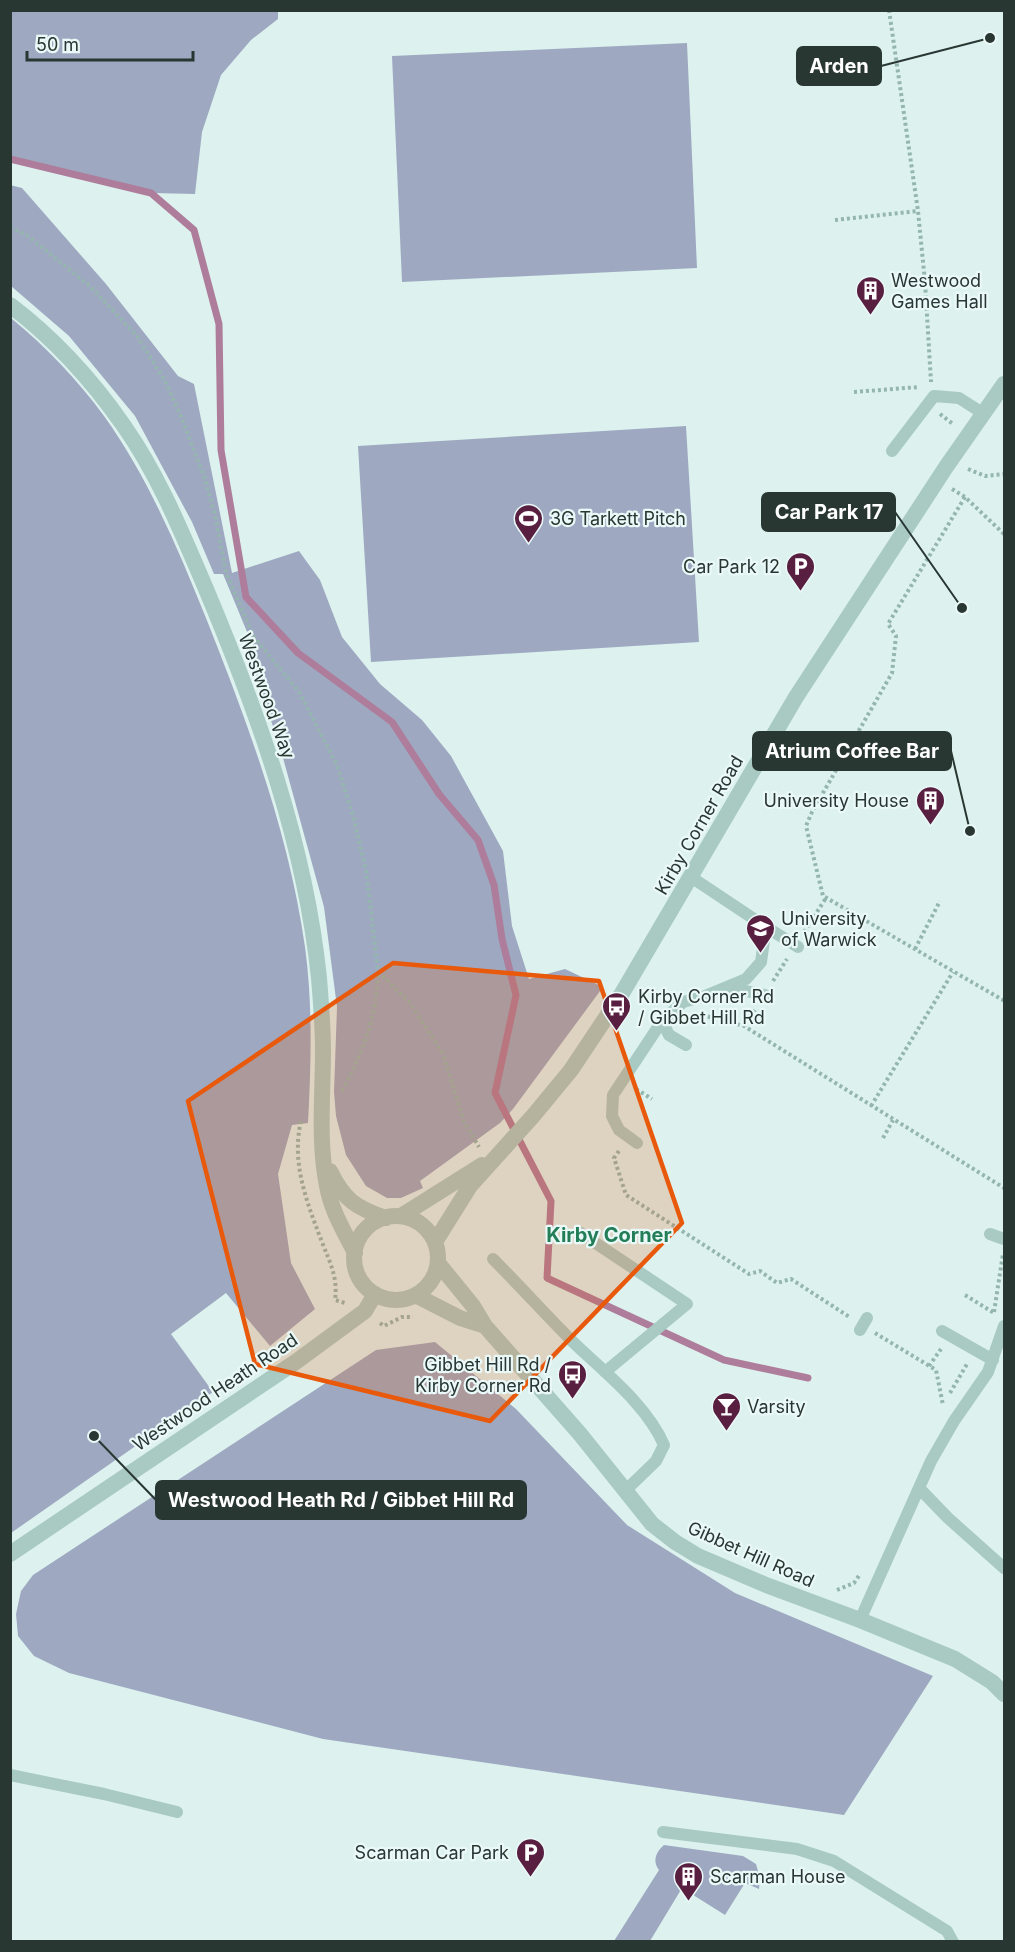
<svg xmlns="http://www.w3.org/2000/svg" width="1015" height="1952" font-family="Inter,sans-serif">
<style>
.green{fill:#9ea9c1}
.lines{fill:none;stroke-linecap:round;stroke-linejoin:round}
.stream{stroke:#ae7d9b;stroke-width:7}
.path{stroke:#94b6ae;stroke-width:4;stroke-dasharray:3 3;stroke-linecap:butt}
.service{stroke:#a9cac3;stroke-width:12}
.tertiary{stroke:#a9cac3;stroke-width:16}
.marked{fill:#e8590c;fill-opacity:0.2;stroke:#e8590c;stroke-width:4.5;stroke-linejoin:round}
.labels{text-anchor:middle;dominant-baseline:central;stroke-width:4.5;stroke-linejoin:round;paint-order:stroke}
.poi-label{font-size:18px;fill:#293732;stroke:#eaf9f8;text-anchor:start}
.street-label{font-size:18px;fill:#293732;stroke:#eaf9f8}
.neighbourhood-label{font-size:20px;font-weight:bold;fill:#237e58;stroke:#eaf9f8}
.leader{fill:none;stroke:#293732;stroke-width:2}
.callout-dot{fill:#293732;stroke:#eaf9f8;stroke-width:2}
.callout{fill:#293732;stroke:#293732;stroke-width:2}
.callout-label{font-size:20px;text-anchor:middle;font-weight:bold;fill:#fff}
</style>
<rect width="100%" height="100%" fill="#ddf2ef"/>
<!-- green -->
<path class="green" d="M 10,11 L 11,10 L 278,11 L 278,19 L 251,40 L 221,75 L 202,132 L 195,194 L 151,193 L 11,159 Z
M 687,43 L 697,268 L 402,282 L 392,56 Z
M 10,185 L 22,188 L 106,284 L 178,376 L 194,384 L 232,573 L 299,551 L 320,580 L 342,637 L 380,684 L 422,720 L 451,756 L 503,851 L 512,926 L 529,979 L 565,969 L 603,987 L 513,1109 L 500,1123 L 420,1181 L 423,1188 L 401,1198 L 387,1198 L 366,1186 L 346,1155 L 336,1116 L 334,1092 L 337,1007 L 324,907 L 280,747 L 246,647 L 250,639 L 223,574 L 214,574 L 192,522 L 135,416 L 69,336 L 11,286 Z
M 11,318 C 46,347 77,379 104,416 C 148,477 178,549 206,618 C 248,724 289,833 305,947 C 313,1006 311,1065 308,1123 L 292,1125 L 278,1174 L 291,1263 L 315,1309 L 270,1346 L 226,1293 L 171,1334 L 213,1392 L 11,1533 Z
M 686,426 L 699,642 L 371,662 L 358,446 Z
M 435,1342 L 516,1409 L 627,1525 L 735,1593 L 933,1676 L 844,1815 L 323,1739 L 69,1673 L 34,1656 L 18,1636 L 16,1614 L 21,1591 L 33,1575 L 376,1350 Z
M 664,1845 L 743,1856 L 756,1864 L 760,1878 L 759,1889 L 745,1883 L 725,1915 L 682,1888 L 650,1941 L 614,1941 L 659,1870 C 652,1861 656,1852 664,1845 Z"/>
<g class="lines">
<!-- stream -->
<path class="stream" d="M 10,159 L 151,193 L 194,230 L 219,324 L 221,450 L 246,597 L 298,653 L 392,722 L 439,794 L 478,840 L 494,885 L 502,939 L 516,995 L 495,1093 L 551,1201 L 547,1278 L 724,1360 L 808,1378"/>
<!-- path -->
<path class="path" d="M 889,10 L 918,211 L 925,282 L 931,382
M 835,220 L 918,211
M 10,227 L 28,236 L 91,287 L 137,336 L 165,381 L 180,414 L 205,479 L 215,515 L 226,573 L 254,637 L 299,692 L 337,765 L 352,812 L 366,870 L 378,971 L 410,1003 L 443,1054 L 464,1122 L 479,1147
M 854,392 L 919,387
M 940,414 L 953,424
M 968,469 L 985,476 L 1004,474
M 952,489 L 965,497 L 1004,534
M 965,497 L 888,624 L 896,636 L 892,673 L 812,812 L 806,826 L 823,896 L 1003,1000 L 1004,997
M 804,932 L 826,898
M 915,949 L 940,901
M 773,981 L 787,959
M 702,1015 L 744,1026 L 1004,1188
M 744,1026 L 755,1010
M 636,1089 L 652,1099
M 342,1091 C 363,1052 377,1016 378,971
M 871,1106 L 953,972
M 301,1121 C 291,1163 307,1203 322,1242 C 330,1263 338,1277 335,1300 L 345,1303
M 883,1138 L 893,1120
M 619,1151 L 614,1158 L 626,1195 L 749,1274 L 760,1271 L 777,1283 L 791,1279 L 851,1318
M 965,1295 L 994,1313
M 994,1312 L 1003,1254
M 380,1323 L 384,1326 L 402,1317 L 413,1317
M 875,1333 L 936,1370 L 943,1405
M 929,1366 L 941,1349
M 950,1393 L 967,1364
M 837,1590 L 854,1583 L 860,1574"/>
<!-- service -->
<path class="service" d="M 892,451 L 934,396 L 959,398 L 984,414
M 755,920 L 798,947
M 727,987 L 769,996
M 662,1021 L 669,1035 L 686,1045
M 637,1143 L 619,1130 L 612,1116 L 613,1095 L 662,1021 L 683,1002 L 705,996 L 746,979 L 761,962 L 764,941 L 754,919 L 691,877
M 579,1232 L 687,1304 L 605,1372
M 990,1234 L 1004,1239
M 493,1259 C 520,1286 546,1315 573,1342 C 604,1372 647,1405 664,1445 L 656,1461 L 626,1490
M 860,1330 L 867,1318
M 942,1331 L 993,1360
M 919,1488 L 948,1518 L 1004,1568
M 860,1620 L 931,1461 L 954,1421 L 988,1372 L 1004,1326
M 10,1775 L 104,1794 L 177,1812
M 663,1832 L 797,1849 L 834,1861 L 947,1931 L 953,1942"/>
<!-- tertiary -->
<path class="tertiary" d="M 10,305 C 55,339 92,380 124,426 C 159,476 182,533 206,589 C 258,713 305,843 319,978 C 321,1002 323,1027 323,1051 C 323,1095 318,1142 327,1186 C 331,1210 344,1231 355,1253
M 330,1171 C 344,1200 356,1208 386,1218
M 401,1216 L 482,1165
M354 1258a42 42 0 1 1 84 0a42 42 0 1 1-84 0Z
M 435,1242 L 470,1186 L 533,1116 L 571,1070 L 621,995 L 796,697 L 946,467 L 1004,384
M 438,1263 L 473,1306 L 485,1326 L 580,1434 L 652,1524 L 675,1542 L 698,1556 L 766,1585 L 860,1620 L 955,1659 L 992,1682 L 1004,1694
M 415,1295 L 460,1318 L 485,1326
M 10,1554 L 297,1361 L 365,1311 L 375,1294"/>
</g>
<!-- marked area -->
<path class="marked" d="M 393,963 L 599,981 L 682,1223 L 490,1421 L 255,1364 L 188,1101 Z"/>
<!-- icons -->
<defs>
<symbol id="building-pin" viewBox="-11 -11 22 30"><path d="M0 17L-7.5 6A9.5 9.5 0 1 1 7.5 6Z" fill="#581f41" stroke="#eaf9f8"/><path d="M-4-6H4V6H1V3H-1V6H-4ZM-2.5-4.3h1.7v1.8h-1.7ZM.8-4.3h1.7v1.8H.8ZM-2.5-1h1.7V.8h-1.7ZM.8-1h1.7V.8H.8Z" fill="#fff"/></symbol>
<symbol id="stadium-pin" viewBox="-11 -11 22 30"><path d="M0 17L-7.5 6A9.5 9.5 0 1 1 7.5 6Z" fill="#581f41" stroke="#eaf9f8"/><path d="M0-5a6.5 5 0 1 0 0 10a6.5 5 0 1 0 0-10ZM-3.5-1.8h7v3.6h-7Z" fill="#fff"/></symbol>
<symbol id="parking-pin" viewBox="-11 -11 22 30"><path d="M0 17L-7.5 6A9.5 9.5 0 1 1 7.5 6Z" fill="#581f41" stroke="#eaf9f8"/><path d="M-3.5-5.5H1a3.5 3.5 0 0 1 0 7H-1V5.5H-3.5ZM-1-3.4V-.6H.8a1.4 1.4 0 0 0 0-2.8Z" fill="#fff"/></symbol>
<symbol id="university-pin" viewBox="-11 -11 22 30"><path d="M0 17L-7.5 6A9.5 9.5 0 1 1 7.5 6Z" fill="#581f41" stroke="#eaf9f8"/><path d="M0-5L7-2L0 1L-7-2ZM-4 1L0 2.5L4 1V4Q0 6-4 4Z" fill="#fff"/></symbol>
<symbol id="bus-pin" viewBox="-11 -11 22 30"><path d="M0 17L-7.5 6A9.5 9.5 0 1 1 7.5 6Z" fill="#581f41" stroke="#eaf9f8"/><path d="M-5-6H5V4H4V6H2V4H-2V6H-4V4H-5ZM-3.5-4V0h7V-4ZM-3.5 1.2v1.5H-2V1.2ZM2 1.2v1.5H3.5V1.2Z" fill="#fff"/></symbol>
<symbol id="bar-pin" viewBox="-11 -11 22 30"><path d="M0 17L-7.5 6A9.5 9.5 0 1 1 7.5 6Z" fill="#581f41" stroke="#eaf9f8"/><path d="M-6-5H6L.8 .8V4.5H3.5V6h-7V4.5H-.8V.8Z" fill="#fff"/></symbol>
</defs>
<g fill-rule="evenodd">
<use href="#building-pin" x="854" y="274" width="33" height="45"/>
<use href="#stadium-pin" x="512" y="502" width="33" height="45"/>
<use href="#parking-pin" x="784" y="550" width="33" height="45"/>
<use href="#building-pin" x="914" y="784" width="33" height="45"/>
<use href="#university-pin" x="744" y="912" width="33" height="45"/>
<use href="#bus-pin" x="600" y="990" width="33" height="45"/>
<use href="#bus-pin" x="556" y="1358" width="33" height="45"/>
<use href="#bar-pin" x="710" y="1390" width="33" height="45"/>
<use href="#parking-pin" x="514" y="1836" width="33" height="45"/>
<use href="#building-pin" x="672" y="1860" width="33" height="45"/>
</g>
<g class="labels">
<!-- poi labels -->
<g class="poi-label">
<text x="891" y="280">Westwood<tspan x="891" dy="21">Games Hall</tspan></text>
<text x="550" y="518">3G Tarkett Pitch</text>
<text x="780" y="566" text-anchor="end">Car Park 12</text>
<text x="909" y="800" text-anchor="end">University House</text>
<text x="781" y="918">University<tspan x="781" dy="21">of Warwick</tspan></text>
<text x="638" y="996">Kirby Corner Rd<tspan x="638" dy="21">/ Gibbet Hill Rd</tspan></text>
<text x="551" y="1364" text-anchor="end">Gibbet Hill Rd /<tspan x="551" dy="21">Kirby Corner Rd</tspan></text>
<text x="747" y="1406">Varsity</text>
<text x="509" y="1852" text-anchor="end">Scarman Car Park</text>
<text x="710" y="1876">Scarman House</text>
</g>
<!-- street labels -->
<g class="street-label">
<text transform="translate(267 696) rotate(70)">Westwood Way</text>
<text transform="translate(699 825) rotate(-60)">Kirby Corner Road</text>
<text transform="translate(215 1392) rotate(-34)">Westwood Heath Road</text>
<text transform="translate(751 1554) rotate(24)">Gibbet Hill Road</text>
</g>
<!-- neighbourhood labels -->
<g class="neighbourhood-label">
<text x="609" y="1235">Kirby Corner</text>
</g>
</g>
<!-- callouts -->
<path class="leader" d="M990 38L881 66M962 608L895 512M970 831L951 751M94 1436L156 1500"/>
<g class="callout-dot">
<circle cx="990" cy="38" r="6"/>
<circle cx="962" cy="608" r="6"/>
<circle cx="970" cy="831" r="6"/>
<circle cx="94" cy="1436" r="6"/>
</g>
<g class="callout">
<rect x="797" y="47" width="84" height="38" rx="6"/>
<rect x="762" y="493" width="133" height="38" rx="6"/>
<rect x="753" y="732" width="198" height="38" rx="6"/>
<rect x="156" y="1481" width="370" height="38" rx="6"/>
</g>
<g class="callout-label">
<text x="839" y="73">Arden</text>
<text x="829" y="519">Car Park 17</text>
<text x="852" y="758">Atrium Coffee Bar</text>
<text x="341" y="1507">Westwood Heath Rd / Gibbet Hill Rd</text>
</g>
<!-- border -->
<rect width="1015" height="1952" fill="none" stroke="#293732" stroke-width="24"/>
<!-- scale -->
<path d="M27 51v9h166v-9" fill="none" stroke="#293732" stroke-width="3"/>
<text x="36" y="51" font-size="18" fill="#293732" stroke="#eaf9f8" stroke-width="4.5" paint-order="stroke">50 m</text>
</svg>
